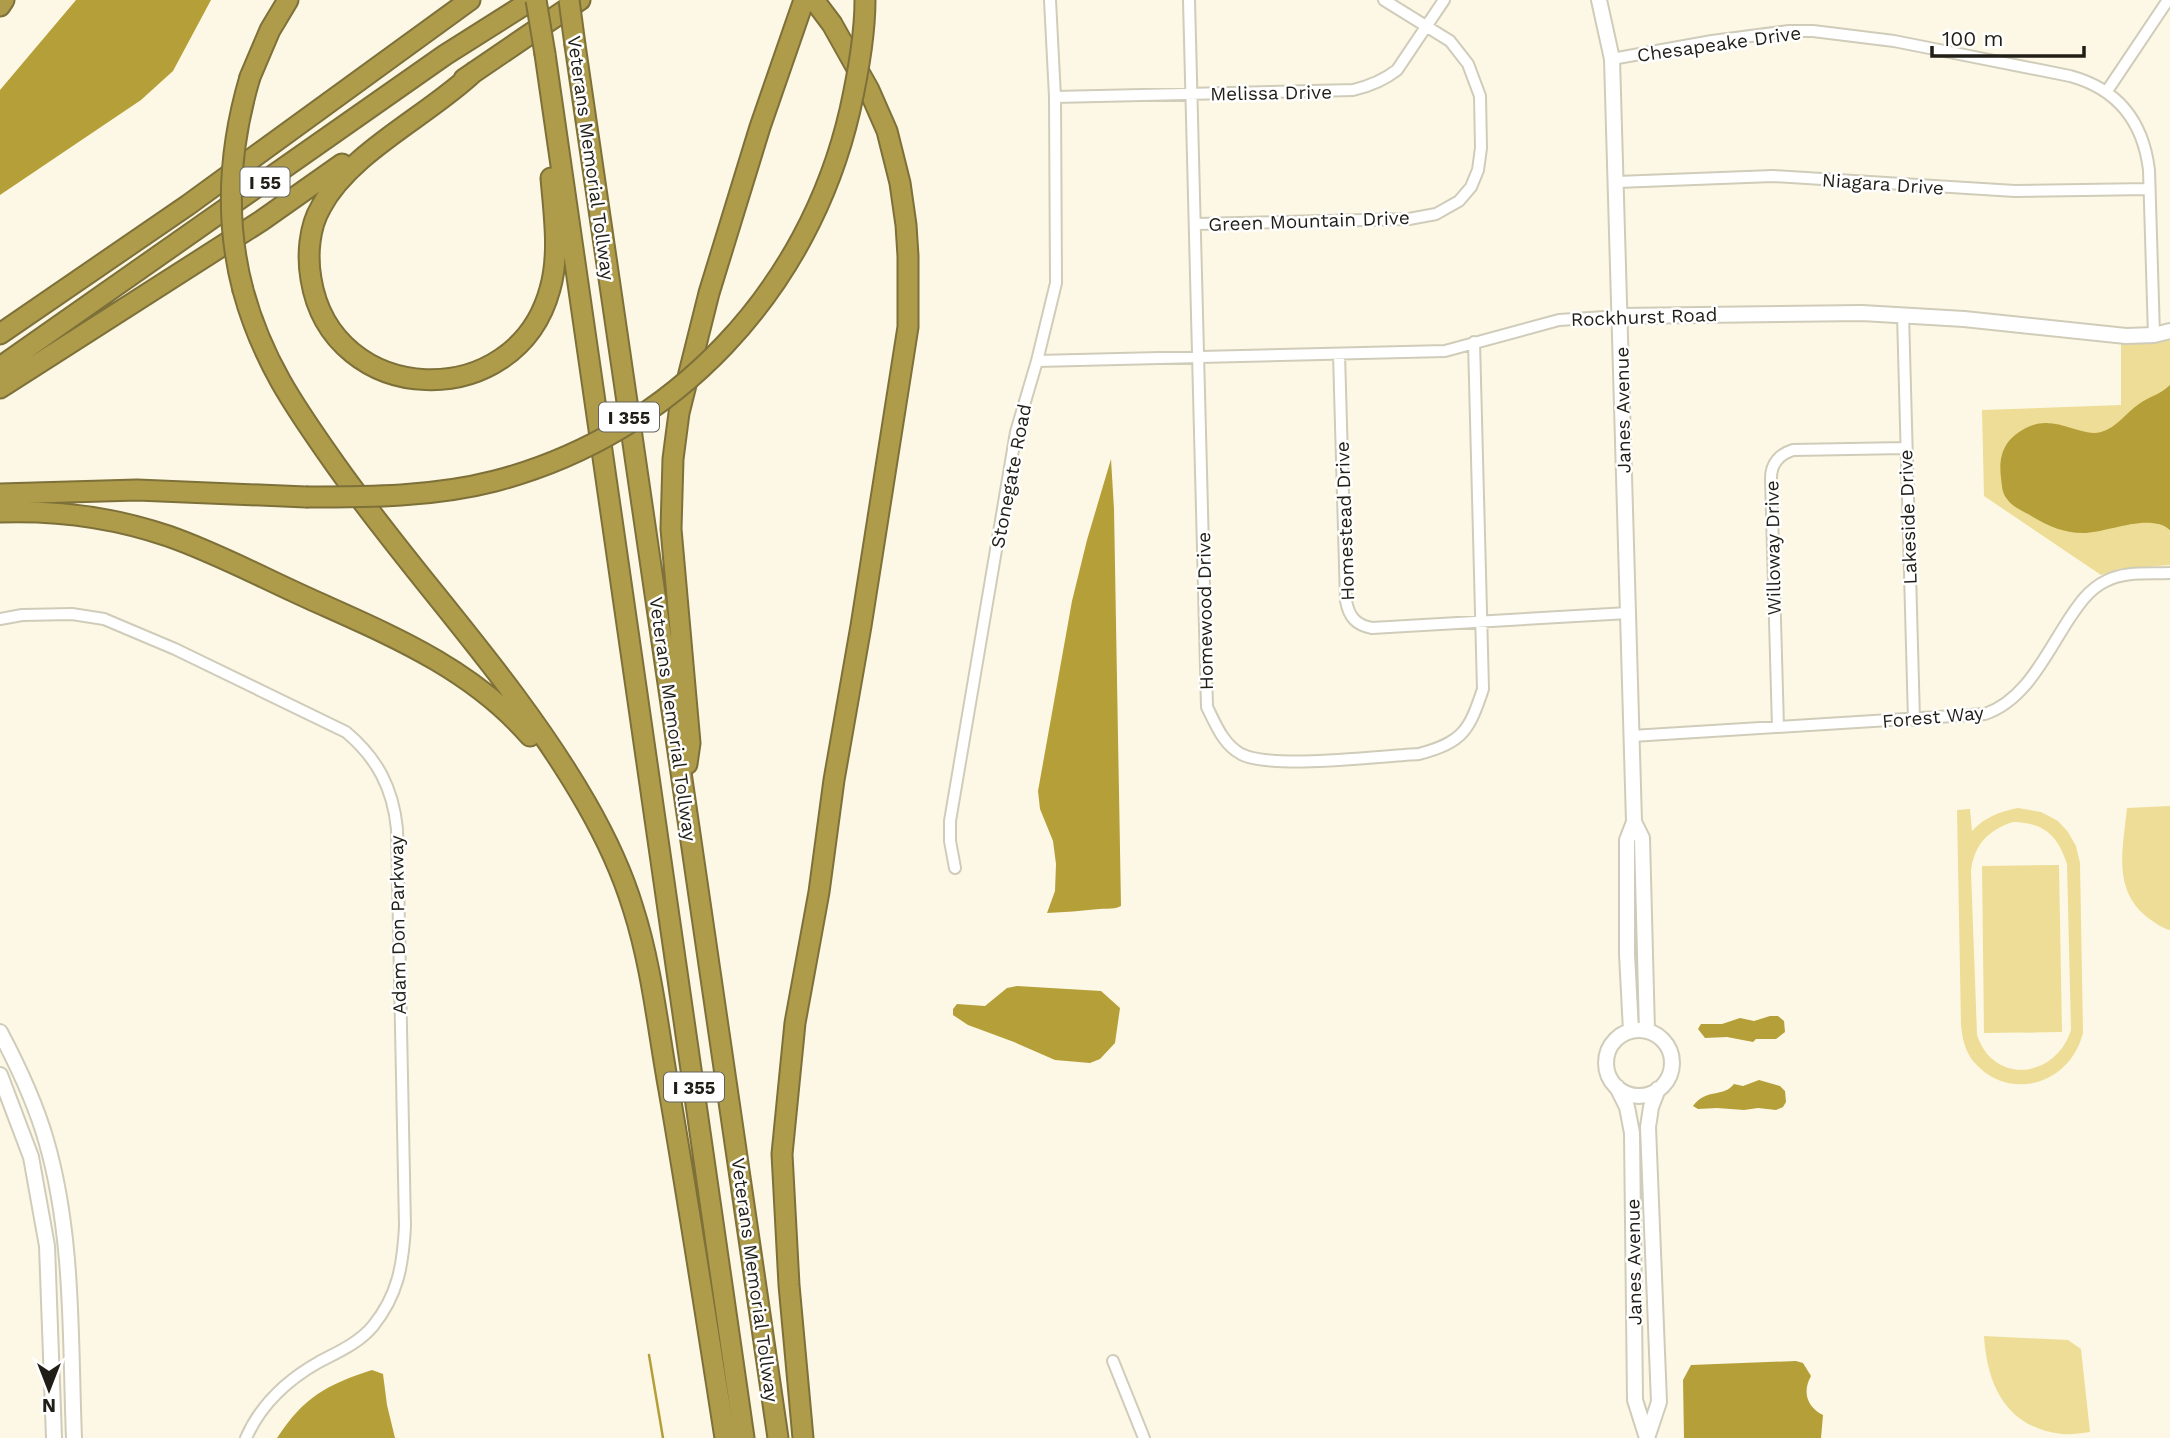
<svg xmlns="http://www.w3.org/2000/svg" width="2170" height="1438" font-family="'Work Sans',sans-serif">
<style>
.green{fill:#eedd96;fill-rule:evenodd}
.water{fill:#b59f39}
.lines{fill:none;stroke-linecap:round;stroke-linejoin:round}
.stream{stroke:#b59f39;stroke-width:2.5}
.minor-casing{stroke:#d0ccba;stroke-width:14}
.tertiary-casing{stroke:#d0ccba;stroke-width:18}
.motorway-casing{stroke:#7d7039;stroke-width:23}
.minor{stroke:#fff;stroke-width:10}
.tertiary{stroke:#fff;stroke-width:14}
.motorway{stroke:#af9c4b;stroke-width:19}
.motorway-bridge-casing{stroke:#7d7039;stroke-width:23;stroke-linecap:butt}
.motorway-bridge{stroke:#af9c4b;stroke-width:19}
.labels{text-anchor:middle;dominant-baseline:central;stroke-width:5;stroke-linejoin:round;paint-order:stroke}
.shield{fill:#fff;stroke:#63625d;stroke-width:2}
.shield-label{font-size:18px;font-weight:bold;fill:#201e17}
.street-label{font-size:19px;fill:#201e17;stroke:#fff}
</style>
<rect width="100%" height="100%" fill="#fdf8e5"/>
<!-- green -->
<path class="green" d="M 2170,340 L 2170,565 L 2119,569 L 2101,575 L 1984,496 L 1982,410 L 2121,405 L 2121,344 Z
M 2170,806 L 2170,930 C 2162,928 2157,924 2151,920 C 2111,892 2123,849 2127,808 Z
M 2018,808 L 2041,812 L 2058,821 L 2068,832 L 2076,846 L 2080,863 L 2083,1033 C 2070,1085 2008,1103 1973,1061 C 1965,1051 1962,1037 1961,1025 L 1957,810 L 1970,809 L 1972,831 C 1985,817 1999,812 2018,808 ZM 2013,822 C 2044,823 2057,834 2067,864 L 2071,1030 C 2056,1078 1994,1086 1977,1035 L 1971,871 C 1974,845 1988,830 2013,822 Z
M 2059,865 L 2062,1032 L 1984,1033 L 1982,866 Z
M 1984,1336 L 2068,1340 L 2081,1349 L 2090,1432 C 2081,1433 2071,1435 2062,1434 C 2007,1428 1987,1386 1984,1336 Z"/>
<!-- water -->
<path class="water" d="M 76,0 L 211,0 L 173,71 L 141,100 L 0,195 L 0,90 Z
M 2170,385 L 2170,530 C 2150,512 2107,533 2083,533 C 2064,533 2048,526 2033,517 C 2024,511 2013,508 2007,499 C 2002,493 2002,486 2001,478 C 1998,454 2005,438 2028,427 C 2056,414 2081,438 2101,432 C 2116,428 2126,413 2139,404 C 2150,396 2160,395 2170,385 Z
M 1111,459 L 1114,509 L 1121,906 C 1114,910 1108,908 1099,909 C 1081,911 1065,912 1047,913 L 1055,891 L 1056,864 L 1053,841 L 1040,809 L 1038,791 L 1072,601 L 1087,540 Z
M 1017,986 L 1101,991 L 1120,1008 L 1115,1043 L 1100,1059 L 1090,1063 L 1055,1060 L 1014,1042 L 968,1025 L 953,1015 L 953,1009 L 957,1004 L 985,1006 L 1007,988 Z
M 1770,1016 L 1778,1016 L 1784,1021 L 1785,1032 L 1776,1039 L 1756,1039 L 1753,1042 L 1727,1037 L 1705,1038 L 1698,1029 L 1701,1024 L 1722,1024 L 1740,1018 L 1754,1021 Z
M 1759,1080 L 1780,1086 L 1785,1091 L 1786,1102 L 1783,1107 L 1776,1110 L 1758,1108 L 1744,1110 L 1717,1108 L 1698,1109 L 1693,1106 C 1706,1088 1723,1098 1734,1084 L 1743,1086 Z
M 1796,1361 L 1803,1363 L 1811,1376 C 1802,1392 1807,1407 1823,1415 L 1821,1438 L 1684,1438 L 1683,1380 L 1691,1365 Z
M 372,1370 L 383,1374 L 387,1405 L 395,1438 L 277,1438 C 304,1397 326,1385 372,1370 Z"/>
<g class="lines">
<!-- stream -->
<path class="stream" d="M 649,1355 L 663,1438"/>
<defs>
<path id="minor" d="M 1189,0 L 1207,707 C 1216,725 1223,744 1241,754 C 1272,770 1379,756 1419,754 C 1463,742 1469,731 1483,689 L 1474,342
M 1612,59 L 1712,41 L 1789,31 L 1813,31 L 1894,41 L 2070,76 C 2118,89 2143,121 2149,170 L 2154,335
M 2107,91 L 2168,0
M 1055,97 L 1353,90 C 1370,86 1383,81 1397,70 L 1444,0
M 1617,182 L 1773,176 L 2015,191 L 2149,189
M 1196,224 L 1409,219 L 1436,214 L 1459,201 L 1471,187 L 1478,170 L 1481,148 L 1480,96 L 1468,64 L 1450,41 L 1384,0
M 1903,314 L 1914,720
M 1339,354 L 1346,601 C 1349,617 1356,625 1372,628 L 1628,613
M 1037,361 L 1445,351 L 1559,320 L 1621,316
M 0,619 L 22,615 L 72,614 L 104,619 L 175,649 L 346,732 C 377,758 393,788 397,829 L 405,1226 C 403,1265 398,1295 373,1326 C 359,1343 338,1352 319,1362 C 287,1380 261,1404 246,1438
M 1778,727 L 1771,478 C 1771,463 1780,454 1793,450 L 1906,448
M 1632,736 L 1985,714 C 2026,700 2046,654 2069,619 C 2079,604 2089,589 2106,581 C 2125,571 2149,574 2170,573
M 955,868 L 950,841 L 950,821 L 1016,432 L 1037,361 L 1056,283 L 1055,97 L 1050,0
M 1113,1361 L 1144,1438"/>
<path id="tertiary" d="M 1599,0 L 1612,59 L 1634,822 L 1642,838 L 1647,1031
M 1621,316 L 1862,313 L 1964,319 L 2126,336 L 2154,335 L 2170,331
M1606 1063a33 33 0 1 1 66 0a33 33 0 1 1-66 0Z
M 1631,1031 L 1627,954 L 1627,840 L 1634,822
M 0,1032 C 18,1066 35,1102 46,1140 C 74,1236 70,1339 74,1438
M 0,1075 L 31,1157 L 47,1246 L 54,1438
M 1617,1087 L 1627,1107 L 1632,1133 L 1635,1400 L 1647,1438
M 1647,1438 L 1659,1402 L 1648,1127 L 1651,1107 L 1658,1089"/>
<path id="motorway" d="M 0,6 L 4,0
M 575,45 L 778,1438
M 545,54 L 744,1438
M 474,72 C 428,116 350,152 321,207 C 309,227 307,256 311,279 C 332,408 516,415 550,289 C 560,254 554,214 551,178
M 250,77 L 270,30 L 288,0
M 464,79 L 580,0
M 243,290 C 262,360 294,406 335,464 C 416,579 516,681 586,803 C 605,836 622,872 633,908 C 652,967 658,1030 669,1090 C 689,1206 707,1322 725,1438
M 0,334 L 188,205 L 470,0
M 0,367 L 445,55 L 532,0
M 0,388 L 261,221 L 342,164
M 0,494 L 137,490 L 306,497
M 0,512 C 57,510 115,518 168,536 C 217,553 263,578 310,599 C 390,635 471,668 530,736
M 687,764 L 690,743 L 671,529 L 673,459 L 679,413 L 709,293 L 760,127 L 804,0
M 803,1438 L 789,1285 L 782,1154 L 795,1023 L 819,892 L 834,780 L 861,626 L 908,327 L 908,256 L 906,225 L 900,183 L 887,131 L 869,90 L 832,24 L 814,0"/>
</defs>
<!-- minor casing -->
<use href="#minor" class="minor-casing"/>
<!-- tertiary casing -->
<use href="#tertiary" class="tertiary-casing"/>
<!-- motorway casing -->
<use href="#motorway" class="motorway-casing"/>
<!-- minor -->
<use href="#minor" class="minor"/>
<!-- tertiary -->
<use href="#tertiary" class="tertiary"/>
<!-- motorway -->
<use href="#motorway" class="motorway"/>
<defs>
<path id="motorway-bridge" d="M 536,0 L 545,54
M 569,0 L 575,45
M 243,290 C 224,218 229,148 250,77
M 306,497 C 370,497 433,497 495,481 C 675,434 809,289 850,110 C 858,74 865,37 865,0"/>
</defs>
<!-- motorway-bridge casing -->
<use href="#motorway-bridge" class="motorway-bridge-casing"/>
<!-- motorway-bridge -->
<use href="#motorway-bridge" class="motorway-bridge"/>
</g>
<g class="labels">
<!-- shield labels -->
<g class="shield">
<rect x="240.5" y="167.5" width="49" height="29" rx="5"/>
<rect x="599" y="402.5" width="60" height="29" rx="5"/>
<rect x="664" y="1072.5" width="60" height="29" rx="5"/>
</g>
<g class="shield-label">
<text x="265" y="182">I 55</text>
<text x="629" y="417">I 355</text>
<text x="694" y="1087">I 355</text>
</g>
<!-- street labels -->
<g class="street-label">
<text transform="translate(1719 44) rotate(-8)">Chesapeake Drive</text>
<text transform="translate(1271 93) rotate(-1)">Melissa Drive</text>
<text transform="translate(591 158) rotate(82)">Veterans Memorial Tollway</text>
<text transform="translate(1883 184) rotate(4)">Niagara Drive</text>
<text transform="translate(1309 221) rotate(-2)">Green Mountain Drive</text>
<text transform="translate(1644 317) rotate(-2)">Rockhurst Road</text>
<text transform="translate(1623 410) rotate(-91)">Janes Avenue</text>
<text transform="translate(1011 476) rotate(-79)">Stonegate Road</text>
<text transform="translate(1908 517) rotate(-92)">Lakeside Drive</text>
<text transform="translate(1345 521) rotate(-92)">Homestead Drive</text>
<text transform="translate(1773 548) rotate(-91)">Willoway Drive</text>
<text transform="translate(1205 611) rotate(-91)">Homewood Drive</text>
<text transform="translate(1933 717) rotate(-5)">Forest Way</text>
<text transform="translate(673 719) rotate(82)">Veterans Memorial Tollway</text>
<text transform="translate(398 925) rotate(-91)">Adam Don Parkway</text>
<text transform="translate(1634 1262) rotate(-91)">Janes Avenue</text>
<text transform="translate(755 1280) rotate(82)">Veterans Memorial Tollway</text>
</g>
</g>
<!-- north arrow -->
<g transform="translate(49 1389) rotate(180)" stroke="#ffffff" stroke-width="5" paint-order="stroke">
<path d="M0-5L12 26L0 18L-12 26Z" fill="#201e17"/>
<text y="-10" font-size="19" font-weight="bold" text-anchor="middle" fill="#201e17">N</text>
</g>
<!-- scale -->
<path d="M1932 46v10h152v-10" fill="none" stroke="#201e17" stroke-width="3.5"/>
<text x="1942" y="46" font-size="21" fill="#201e17" stroke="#ffffff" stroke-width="5" paint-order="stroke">100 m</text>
</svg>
